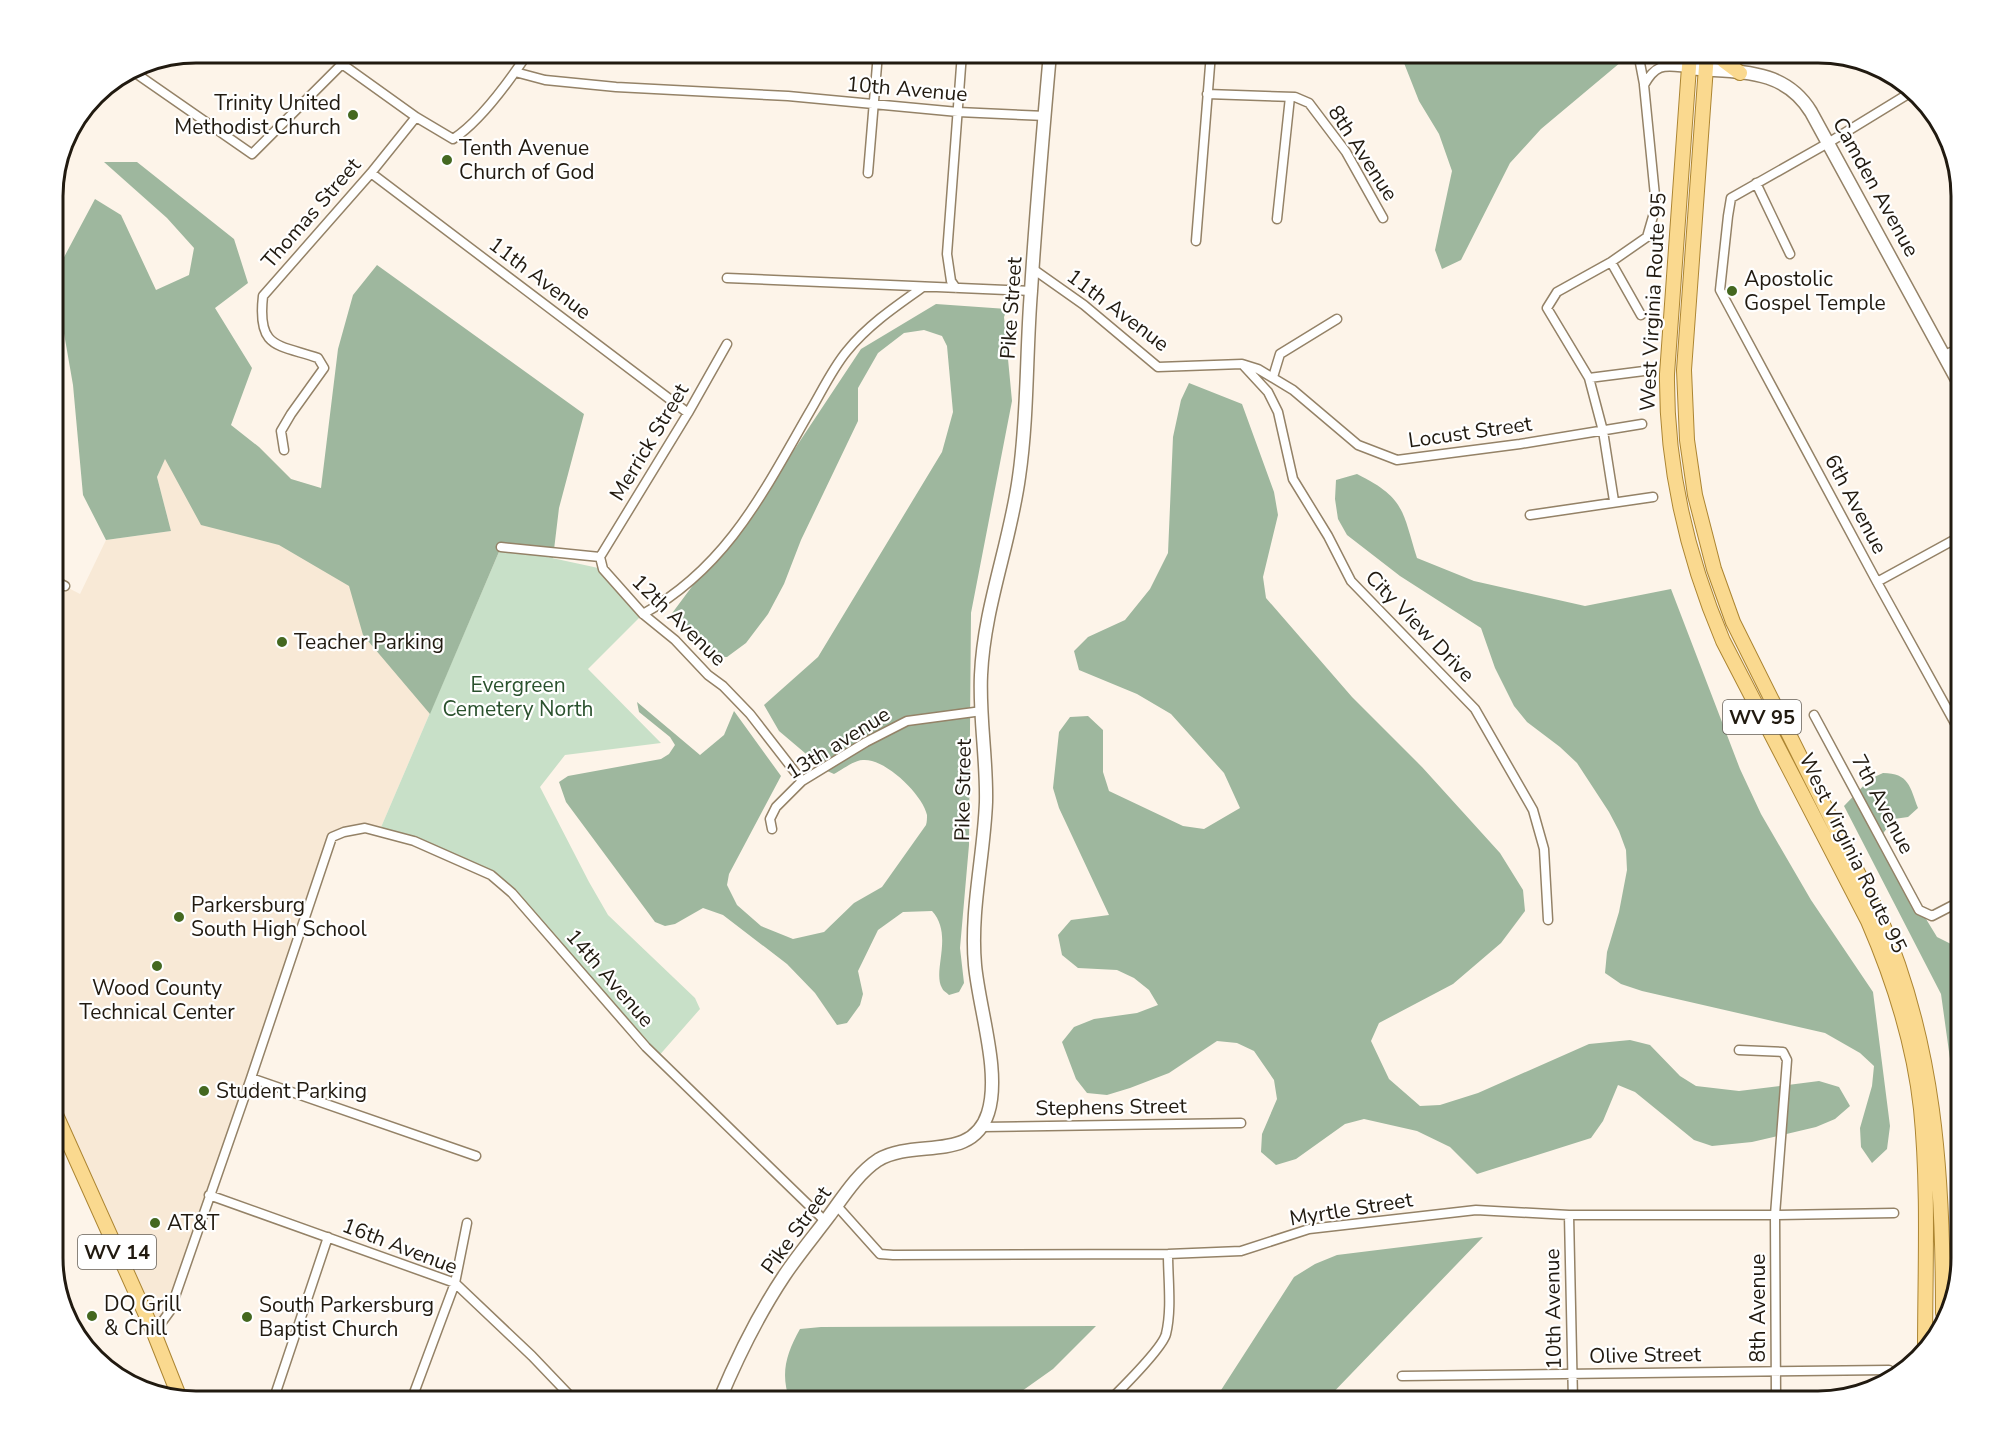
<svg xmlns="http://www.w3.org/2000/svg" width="2014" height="1454" font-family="'Nunito Sans',sans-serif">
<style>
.education{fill:#f8e9d6}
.green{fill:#c8e0c8}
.forest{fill:#9eb79e}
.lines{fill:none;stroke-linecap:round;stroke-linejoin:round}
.street-casing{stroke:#948267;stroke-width:11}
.secondary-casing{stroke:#948267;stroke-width:15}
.primary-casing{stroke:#ac8532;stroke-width:16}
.street{stroke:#fff;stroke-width:8}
.secondary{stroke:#fff;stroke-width:12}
.primary{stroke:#fad98f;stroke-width:14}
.poi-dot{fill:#446820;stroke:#fff;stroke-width:2}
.labels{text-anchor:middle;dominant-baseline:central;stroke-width:4.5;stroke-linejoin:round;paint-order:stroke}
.shield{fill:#fff;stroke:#645f58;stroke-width:1.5}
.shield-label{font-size:20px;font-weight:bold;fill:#211a10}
.street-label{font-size:21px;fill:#211a10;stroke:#fff}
.poi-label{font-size:21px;fill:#211a10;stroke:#fff;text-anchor:start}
.park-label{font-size:21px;fill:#2a512d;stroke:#fff}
.rim{fill:none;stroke:#211a10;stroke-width:3}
</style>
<rect width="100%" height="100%" fill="#fdf4e9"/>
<!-- education -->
<path class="education" d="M 259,447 L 291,479 L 501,547 L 379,832 L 365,828 L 332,838 L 170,1311 L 154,1333 L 53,1106 L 53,580 L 80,594 L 106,540 L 171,531 L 157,477 L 165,458 Z"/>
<!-- green -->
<path class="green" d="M 501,547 L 603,569 L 643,614 L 588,669 L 661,743 L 565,755 L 540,787 L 589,882 L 608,915 L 695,998 L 700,1009 L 657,1058 L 491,875 L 414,841 L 379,832 Z"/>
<!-- forest -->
<path class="forest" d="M 1396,53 L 1629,53 L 1621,62 L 1541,129 L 1510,163 L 1461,260 L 1442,269 L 1435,250 L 1452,171 L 1439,134 L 1419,101 L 1404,63 Z
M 104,162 L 137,162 L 234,239 L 248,283 L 215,308 L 252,368 L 231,425 L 259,447 L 291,479 L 321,488 L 338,349 L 353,295 L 377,265 L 584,414 L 559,508 L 553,558 L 501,547 L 430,714 L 363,635 L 349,586 L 279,545 L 201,525 L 165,459 L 157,477 L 171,531 L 106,540 L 83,495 L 73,385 L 54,276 L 95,199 L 121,215 L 156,290 L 189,275 L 194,248 L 167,218 Z
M 936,304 L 1007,309 L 1004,317 L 1012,401 L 971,613 L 969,845 L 960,948 L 964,983 L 959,992 L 949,995 C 946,992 943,991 942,988 C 932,971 954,935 932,911 L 903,912 L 878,930 L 858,971 L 863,994 L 860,1005 L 847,1023 L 837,1025 L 815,993 L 787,964 L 723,915 L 703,908 L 675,924 L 665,926 L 655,922 L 566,802 L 559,782 L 568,776 L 661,759 L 669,754 L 675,745 L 670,737 L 639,712 L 637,702 L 700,755 L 724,735 L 734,711 L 781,776 L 729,874 L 727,885 L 737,905 L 761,926 L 793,939 L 824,932 L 854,903 L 882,887 L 926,825 C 927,822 927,818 927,815 C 923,795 885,758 863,760 C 854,760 842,770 834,774 L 825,770 L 779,731 L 764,705 L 818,657 L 942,452 L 953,412 L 947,346 L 942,336 L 924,330 L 904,333 L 878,353 L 858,388 L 858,421 L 801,540 L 784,584 L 768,614 L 746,643 L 727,657 L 717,657 L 670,616 L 796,447 L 861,349 Z
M 1189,383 L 1242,404 L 1274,492 L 1278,515 L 1263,577 L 1266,598 L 1352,697 L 1422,767 L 1500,853 L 1523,890 L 1525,911 L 1501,943 L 1453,984 L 1379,1023 L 1371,1041 L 1389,1079 L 1420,1106 L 1440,1105 L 1478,1093 L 1589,1044 L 1630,1040 L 1650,1045 L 1680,1076 L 1696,1086 L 1739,1091 L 1819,1081 L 1839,1087 L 1850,1106 L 1835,1119 L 1816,1127 L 1752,1142 L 1712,1146 L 1694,1140 L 1635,1092 L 1618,1085 L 1603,1121 L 1591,1138 L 1477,1174 L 1450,1147 L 1417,1131 L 1364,1119 L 1345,1124 L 1296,1159 L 1276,1165 L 1261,1152 L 1262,1134 L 1277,1099 L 1274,1080 L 1254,1051 L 1237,1043 L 1217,1041 L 1169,1073 L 1130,1088 L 1107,1095 L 1087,1093 L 1076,1079 L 1062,1042 L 1074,1027 L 1094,1019 L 1137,1013 L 1158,1005 L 1149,990 L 1134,978 L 1117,970 L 1078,968 L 1062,955 L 1058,935 L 1071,920 L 1109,915 L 1059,808 L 1053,788 L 1059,732 L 1070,717 L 1088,716 L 1103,730 L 1103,772 L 1109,791 L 1183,826 L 1204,829 L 1240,808 L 1224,773 L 1171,714 L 1137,694 L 1079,670 L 1074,651 L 1088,637 L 1125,620 L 1150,589 L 1168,553 L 1173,437 L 1181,400 Z
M 1357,474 C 1405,498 1402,510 1417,558 L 1474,581 L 1585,606 L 1671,589 L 1740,769 L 1761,814 L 1811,900 L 1873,992 L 1890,1126 L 1887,1149 L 1872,1163 L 1861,1147 L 1860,1128 L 1872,1086 L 1874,1066 L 1860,1053 L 1825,1033 L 1642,991 L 1621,984 L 1605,973 L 1607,952 L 1619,912 L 1627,870 L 1626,850 L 1619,831 L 1609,812 L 1577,763 L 1560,747 L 1527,722 L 1514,706 L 1495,668 L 1481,628 L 1400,576 L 1347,535 L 1338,519 L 1335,499 L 1336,480 Z
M 1883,773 C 1909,773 1910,787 1918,808 L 1908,817 L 1894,819 L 1878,840 L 1937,937 L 1961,949 L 1961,1133 L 1960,1131 L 1941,994 L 1844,806 L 1870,779 Z
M 1483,1237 L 1325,1401 L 1214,1401 L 1294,1277 L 1315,1264 L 1337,1255 Z
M 1096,1326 L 1053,1369 L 1008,1401 L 790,1401 C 780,1374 786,1354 800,1329 L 821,1327 Z"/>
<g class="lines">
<defs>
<path id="street" d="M 340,53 L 342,64
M 1643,53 L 1640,63 L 1644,84
M 342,64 L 416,117 L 453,139 C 481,121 510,80 528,53
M 131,70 L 252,154 L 342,64
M 515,72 L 545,80 L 616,87 L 788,96 L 958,112 L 1046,116
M 1913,91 L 1828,143 L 1731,198 L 1728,216 L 1720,290 L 1877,582 L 1961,734
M 1207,94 L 1295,97 L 1309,103 L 1346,152 L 1383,218
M 371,173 L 688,413
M 868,173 L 878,53
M 1756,183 L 1790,254
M 1277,219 L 1290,97
M 1196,241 L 1211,53
M 1611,262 L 1641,315
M 1033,269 L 1084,305 L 1158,367 L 1242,364 L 1258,369 L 1293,390 L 1358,445 L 1397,460 L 1520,444 L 1642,424
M 727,278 L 1031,291
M 956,288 L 951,281 L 947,254 L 962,53
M 1944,355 L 1961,348
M 1244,366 L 1268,392 L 1278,412 L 1293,479 L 1328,536 L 1351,581 L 1475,709 L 1533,810 L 1544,849 L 1548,920
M 1273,377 L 1280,354 L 1337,319
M 1589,378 L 1644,371
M 284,450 L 281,431 L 291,414 L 324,368 L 318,358 C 277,344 257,349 263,296 L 371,173 L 416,117
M 1614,501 L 1603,431 L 1589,378 L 1547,308 L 1557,292 L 1611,262 L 1647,237 L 1656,206 L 1644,85 C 1657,62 1665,66 1689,68
M 1530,515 L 1653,497
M 501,547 L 600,557 L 603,569 L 643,614 L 675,640 L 708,675 L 723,686 L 750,714 L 802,781
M 600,557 L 688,413 L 727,344
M 53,580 L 65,586
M 1877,582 L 1961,536
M 643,614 C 727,567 763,493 809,413 C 821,393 832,369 847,351 C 868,325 896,306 923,287
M 1814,715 L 1919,910 L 1932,916 L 1961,901
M 772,829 L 770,819 L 776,807 L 802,781 L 866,742 L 907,721 L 982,711
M 1739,1050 L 1783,1052 L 1787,1060 L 1775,1215 L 1776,1401
M 251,1078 L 476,1156
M 982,1127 L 1241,1123
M 209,1195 L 455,1283 L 532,1356 L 575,1401
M 837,1206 L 880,1254 L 893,1255 L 1168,1254 L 1241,1251 L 1309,1229 L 1476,1210 L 1569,1215 L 1775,1215 L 1894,1213
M 1569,1215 L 1573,1401
M 154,1333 L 170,1311 L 251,1078 L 332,837 L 344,832 L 365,828 L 414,841 L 491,875 L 512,893 L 646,1047 L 825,1221
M 1402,1376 L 1889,1370
M 273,1401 L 328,1237
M 411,1401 L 455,1283 L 467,1223
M 1109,1401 C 1121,1389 1162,1349 1166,1334 C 1172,1309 1168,1280 1168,1254"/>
<path id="secondary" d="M 1689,68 C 1735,73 1783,66 1811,112 L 1961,387
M 719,1401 C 737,1358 758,1315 784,1276 C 798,1255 814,1236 829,1216 C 843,1197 858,1173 878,1160 C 915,1138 972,1163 988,1113 C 1001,1072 979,1009 975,965 C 970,911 984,856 986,802 C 987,759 979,717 981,675 C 984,607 1010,544 1019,477 C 1028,416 1026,353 1031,291 C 1036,211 1043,132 1050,53"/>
<path id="primary" d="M 1690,53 L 1667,374 C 1666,467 1687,556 1723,641 L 1868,921 C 1894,981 1914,1044 1921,1109 C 1929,1189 1925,1271 1925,1351
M 1707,53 L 1684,370 L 1687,440 L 1695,495 L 1714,569 L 1733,622 L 1878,913 C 1935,1042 1943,1174 1943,1313
M 1717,53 L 1724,61 L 1740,73
M 53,1108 L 154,1333 L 179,1396"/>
</defs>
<!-- street casing -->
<use href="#street" class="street-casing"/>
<!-- secondary casing -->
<use href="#secondary" class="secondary-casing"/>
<!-- primary casing -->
<use href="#primary" class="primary-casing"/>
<!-- street -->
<use href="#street" class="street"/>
<!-- secondary -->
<use href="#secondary" class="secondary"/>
<!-- primary -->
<use href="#primary" class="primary"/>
</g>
<!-- markers -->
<g class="poi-dot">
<circle cx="353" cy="115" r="6"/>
<circle cx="447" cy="160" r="6"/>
<circle cx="1732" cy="291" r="6"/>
<circle cx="282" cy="642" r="6"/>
<circle cx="179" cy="917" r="6"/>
<circle cx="157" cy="966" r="6"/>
<circle cx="204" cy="1091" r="6"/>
<circle cx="155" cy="1223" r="6"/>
<circle cx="92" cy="1316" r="6"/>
<circle cx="247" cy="1317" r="6"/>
</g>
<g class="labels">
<!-- shield labels -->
<g class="shield">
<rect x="1723" y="700" width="78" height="34" rx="4.5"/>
<rect x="78" y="1235" width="78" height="34" rx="4.5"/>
</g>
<g class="shield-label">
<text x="1762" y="717">WV 95</text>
<text x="117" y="1252">WV 14</text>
</g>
<!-- street labels -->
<g class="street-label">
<text transform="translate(907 89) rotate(5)">10th Avenue</text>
<text transform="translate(1363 153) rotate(57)">8th Avenue</text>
<text transform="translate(1876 187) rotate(61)">Camden Avenue</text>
<text transform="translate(311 213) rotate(-49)">Thomas Street</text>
<text transform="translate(540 278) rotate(37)">11th Avenue</text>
<text transform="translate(1653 302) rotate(-87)">West Virginia Route 95</text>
<text transform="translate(1011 308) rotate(-86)">Pike Street</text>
<text transform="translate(1118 310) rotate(37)">11th Avenue</text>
<text transform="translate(1470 432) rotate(-8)">Locust Street</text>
<text transform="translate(649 442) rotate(-59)">Merrick Street</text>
<text transform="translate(1856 504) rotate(62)">6th Avenue</text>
<text transform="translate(679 620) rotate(44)">12th Avenue</text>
<text transform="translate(1420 626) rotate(46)">City View Drive</text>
<text transform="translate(838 743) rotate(-32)">13th avenue</text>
<text transform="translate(963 790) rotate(-89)">Pike Street</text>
<text transform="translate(1883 804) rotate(62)">7th Avenue</text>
<text transform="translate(1853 853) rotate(64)">West Virginia Route 95</text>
<text transform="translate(610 978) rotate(49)">14th Avenue</text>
<text transform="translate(1111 1107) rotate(-1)">Stephens Street</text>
<text transform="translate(1351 1209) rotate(-9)">Myrtle Street</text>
<text transform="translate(796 1230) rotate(-54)">Pike Street</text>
<text transform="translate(400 1246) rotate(21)">16th Avenue</text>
<text transform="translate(1758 1308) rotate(-90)">8th Avenue</text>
<text transform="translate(1553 1309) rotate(-91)">10th Avenue</text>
<text transform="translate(1645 1355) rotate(-1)">Olive Street</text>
</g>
<!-- poi labels -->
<g class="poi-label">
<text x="341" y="103" text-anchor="end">Trinity United<tspan x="341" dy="24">Methodist Church</tspan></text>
<text x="459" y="148">Tenth Avenue<tspan x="459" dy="24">Church of God</tspan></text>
<text x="1744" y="279">Apostolic<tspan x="1744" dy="24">Gospel Temple</tspan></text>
<text x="294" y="642">Teacher Parking</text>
<text x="191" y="905">Parkersburg<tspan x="191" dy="24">South High School</tspan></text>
<text x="157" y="988" text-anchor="middle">Wood County<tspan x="157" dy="24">Technical Center</tspan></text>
<text x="216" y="1091">Student Parking</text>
<text x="167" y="1223">AT&amp;T</text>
<text x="104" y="1304">DQ Grill<tspan x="104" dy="24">&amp; Chill</tspan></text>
<text x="259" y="1305">South Parkersburg<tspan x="259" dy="24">Baptist Church</tspan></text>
</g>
<!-- park labels -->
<g class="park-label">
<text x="518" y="685">Evergreen<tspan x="518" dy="24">Cemetery North</tspan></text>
</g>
</g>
<!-- crop -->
<path d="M0 0H2014V1454H0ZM196 63H1818A133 133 0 0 1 1951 196V1258A133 133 0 0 1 1818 1391H196A133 133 0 0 1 63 1258V196A133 133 0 0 1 196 63Z" fill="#fff" fill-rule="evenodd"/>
<path class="rim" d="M196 63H1818A133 133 0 0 1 1951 196V1258A133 133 0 0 1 1818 1391H196A133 133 0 0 1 63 1258V196A133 133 0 0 1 196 63Z"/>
</svg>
